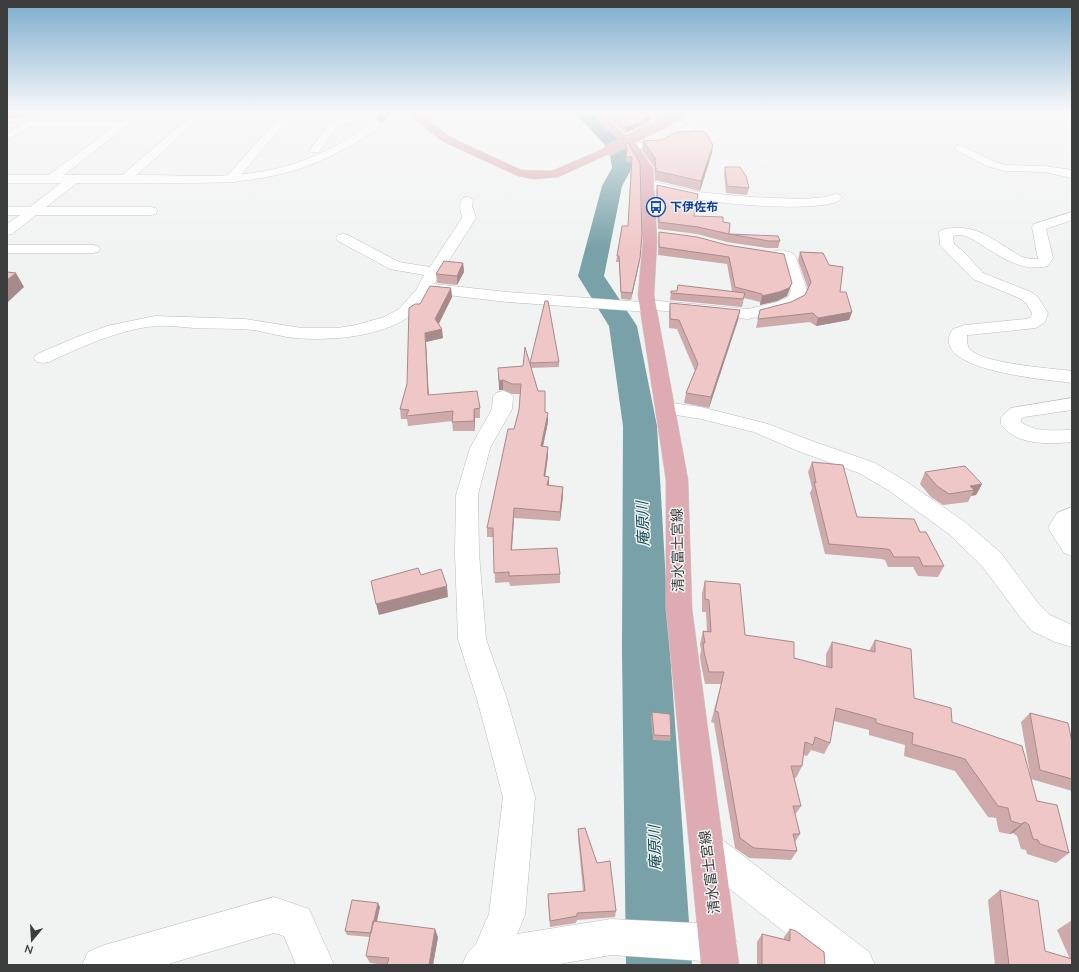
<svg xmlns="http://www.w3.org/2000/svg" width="1079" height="972" font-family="'Nunito Sans','Noto Sans JP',sans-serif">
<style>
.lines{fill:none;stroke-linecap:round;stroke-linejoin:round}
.river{fill:#78a1a8;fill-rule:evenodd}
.minor-casing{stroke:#bcbdbe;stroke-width:1}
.tertiary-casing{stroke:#bcbdbe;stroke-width:1}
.primary-casing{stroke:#cccdcd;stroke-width:1}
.motorway-casing{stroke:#cccdcd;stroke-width:1}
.minor{fill:#fff;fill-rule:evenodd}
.tertiary{fill:#fff;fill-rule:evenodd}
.primary{fill:#ddabb1;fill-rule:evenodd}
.motorway{fill:#c7737d;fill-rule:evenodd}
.primary-bridge-casing{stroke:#cccdcd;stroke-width:12;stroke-linecap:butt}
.primary-bridge{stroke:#ddabb1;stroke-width:11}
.wall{fill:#ceabaa}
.shaded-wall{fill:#a78b8b}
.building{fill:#efc7c6;stroke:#a78b8b}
.labels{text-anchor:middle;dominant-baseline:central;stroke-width:3;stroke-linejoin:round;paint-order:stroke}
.far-transit-label{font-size:12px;font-weight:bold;fill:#164399;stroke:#f1f2f2;text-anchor:start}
.street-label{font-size:14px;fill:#3c3d3d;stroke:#f1f2f2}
.water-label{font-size:15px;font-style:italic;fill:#124f57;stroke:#f1f2f2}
</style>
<rect width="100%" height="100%" fill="#f1f2f2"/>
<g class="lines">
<!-- river -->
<path class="river" d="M 575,113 L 593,113 L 603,121 L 627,148 L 632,168 L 622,186 L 604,276 L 637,326 L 657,426 L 670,652 L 692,965 L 626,965 L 622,652 L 623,426 L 609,326 L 578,276 L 602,186 L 612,168 L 609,149 Z"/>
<defs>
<path id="minor" d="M 194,113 L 205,113 L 129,182 L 121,182 L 119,179 L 121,176 Z
M 283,113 L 293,113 L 235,182 L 227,182 L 225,179 L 227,176 Z
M 337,113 L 347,113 L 344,117 L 381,116 L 386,119 L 381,122 L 340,123 L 319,152 L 311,152 L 310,150 Z
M 437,113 L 448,113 L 453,117 L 451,119 L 445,119 Z
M 695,113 L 705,113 L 699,120 L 700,124 L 699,126 L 660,147 L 633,149 L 628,146 L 633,143 L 654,142 L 690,123 L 689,119 Z
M 28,121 L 124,121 L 129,124 L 55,182 L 47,182 L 45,179 L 47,176 L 114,127 L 30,127 L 7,140 L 7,133 Z
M 960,145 L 995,162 L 1006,165 L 1044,166 L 1072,170 L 1072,178 L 1044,172 L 1005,171 L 987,166 L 956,150 L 955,148 L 956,146 Z
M 74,175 L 78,176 L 80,179 L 78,182 L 46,207 L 151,207 L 156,208 L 157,211 L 156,214 L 151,215 L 36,215 L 12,234 L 7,235 L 7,224 L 20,215 L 7,215 L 7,207 L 30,207 L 70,176 Z
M 647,180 L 698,192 L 750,197 L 803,199 L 825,197 L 836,194 L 840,195 L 842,198 C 832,214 717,204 697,199 C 679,196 661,191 643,187 L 641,184 L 643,181 Z
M 467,197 L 471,198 L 473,201 L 472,206 L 476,218 L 434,284 L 507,292 L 642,302 L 648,300 L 748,309 L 777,302 L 788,297 L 791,291 L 783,260 L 775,257 L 773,254 L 775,251 C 782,249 792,251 796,257 L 807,291 L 801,303 L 788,309 L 748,319 L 655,310 L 649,312 L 507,302 L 430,293 C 424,301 418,310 410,316 C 380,338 323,342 287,337 C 276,335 265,332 254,330 C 234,328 214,329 194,328 C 181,327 168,325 155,326 C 118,330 83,346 49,362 L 43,363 L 37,362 L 34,358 L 37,354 L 77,337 L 107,326 L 155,316 L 245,319 L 302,328 L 337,328 L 356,325 L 384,317 L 399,309 L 416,290 L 424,275 L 390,269 L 338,241 L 336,238 L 338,235 L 343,234 L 348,235 L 399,262 L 430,267 L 462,218 C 461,211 458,205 463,198 Z
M 1072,212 L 1072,220 L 1046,229 L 1053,258 L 1048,266 C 1016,274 992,249 966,236 L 958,235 L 953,236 L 954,244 L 965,253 L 983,273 L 1031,292 L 1038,297 L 1048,313 L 1045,322 L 1036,328 L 969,335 L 967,335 C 967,339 967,345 969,348 C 980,364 1051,368 1072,371 L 1072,383 C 1052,380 924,371 953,329 L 965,325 L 1026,319 L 1031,317 L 1032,313 L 1026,303 L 1019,298 L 973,279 L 940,245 L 939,233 L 941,230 C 977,221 993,241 1022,257 L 1030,259 L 1038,259 L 1032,227 L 1034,224 Z
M 7,245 L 93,245 L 98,246 L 100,249 L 98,252 L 93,253 L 7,253 Z
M 503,391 L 510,393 L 513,397 L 512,409 L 490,448 L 478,495 L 479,553 L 486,639 L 507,699 L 535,797 L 525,915 L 517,934 L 611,919 L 718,924 L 731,930 L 737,943 L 731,956 L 718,962 L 611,955 L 554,965 L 462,965 L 468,952 L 476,944 L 489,914 L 503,797 L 477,699 L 458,639 L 455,553 L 456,495 L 470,448 L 492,409 L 493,397 L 496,393 Z
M 1072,398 L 1072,410 L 1024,417 L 1021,419 L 1021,422 C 1036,433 1054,430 1072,430 L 1072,442 C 1049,444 1016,446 1001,424 L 1001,417 L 1011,408 Z
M 665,402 L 701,407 L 768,424 L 812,441 L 875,463 L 904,480 L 965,522 L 1001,553 L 1038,603 L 1050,615 L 1072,625 L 1072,647 L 1055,642 L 1032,631 L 1020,617 L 983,567 L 949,534 L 888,490 L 859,473 L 798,451 L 754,432 L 701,419 L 658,412 L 655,408 L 658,404 Z
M 1072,507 L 1072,556 L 1064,553 L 1048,528 L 1057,513 Z
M 708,833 L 720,838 L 869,952 L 875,965 L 826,965 L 696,862 L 691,850 L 696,838 Z
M 274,897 L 309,909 L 334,965 L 296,965 L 284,936 L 274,933 L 165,965 L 82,965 L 88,952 L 101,946 Z"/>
<path id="tertiary" d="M 26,113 L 41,113 L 39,115 L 7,124 L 7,118 Z
M 381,116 L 384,117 L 386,119 C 378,130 364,138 352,145 C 281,186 226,183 147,183 C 100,183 54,183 7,183 L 7,175 C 53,175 100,175 146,175 C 181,175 217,178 252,173 C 296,168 344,146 378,117 Z"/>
<path id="primary" d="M 407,113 L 418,113 L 450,137 L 521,170 L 552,171 L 605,148 L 609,147 L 614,150 L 613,152 L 558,177 L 534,179 L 518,176 L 442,141 Z
M 594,113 L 604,113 L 611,123 L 635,142 L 653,168 L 657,241 L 654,295 L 688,480 L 692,609 L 739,965 L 701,965 L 666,609 L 666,480 L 638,295 L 643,241 L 641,168 L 628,146 L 604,127 Z"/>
<path id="motorway" d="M 7,113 L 38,113 L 33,116 L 7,119 Z
M 380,113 L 390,113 L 384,121 L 381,122 L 376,119 Z"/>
</defs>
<!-- minor casing -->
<use href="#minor" class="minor-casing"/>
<!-- tertiary casing -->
<use href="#tertiary" class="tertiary-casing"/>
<!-- primary casing -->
<use href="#primary" class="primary-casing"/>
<!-- motorway casing -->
<use href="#motorway" class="motorway-casing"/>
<!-- minor -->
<use href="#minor" class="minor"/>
<!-- tertiary -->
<use href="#tertiary" class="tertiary"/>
<!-- primary -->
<use href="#primary" class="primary"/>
<!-- motorway -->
<use href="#motorway" class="motorway"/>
<defs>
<path id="primary-bridge" d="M 609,150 L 682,113"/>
</defs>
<!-- primary-bridge casing -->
<use href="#primary-bridge" class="primary-bridge-casing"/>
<!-- primary-bridge -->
<use href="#primary-bridge" class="primary-bridge"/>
</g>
<!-- wall -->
<path class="wall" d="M 606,113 L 647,113 L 650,116 L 649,122 L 626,133 L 612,122 Z
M 643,141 L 712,153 L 700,191 L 655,180 L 654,167 L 642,150 Z
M 625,145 L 640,163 L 639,264 L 631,300 L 621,299 L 619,262 L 616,262 L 617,256 L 628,226 L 631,162 L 626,162 L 626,153 L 625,150 Z
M 725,167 L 749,188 L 747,195 L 726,193 L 724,173 Z
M 657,185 L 694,216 L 723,222 L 729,234 L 780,241 L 778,248 L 767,248 L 727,242 L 697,234 L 658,229 L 656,192 Z
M 659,232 L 697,237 L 789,291 L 787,296 L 777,301 L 760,305 L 760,302 L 744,298 L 742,307 L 670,300 L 671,291 L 732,291 L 727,264 L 658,255 Z
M 800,252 L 840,292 L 852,312 L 849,320 L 816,326 L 810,322 L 756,328 L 760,310 L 791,302 L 805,295 L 808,289 L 798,260 Z
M 463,263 L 464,272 L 457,285 L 437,283 L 436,274 Z
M 451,288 L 452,297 L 439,324 L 443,338 L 426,342 L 429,395 L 480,408 L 480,418 L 475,418 L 475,431 L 453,431 L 452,421 L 408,426 L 407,419 L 401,419 L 400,409 L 407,384 L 420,304 Z
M 670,303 L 740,310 L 738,320 L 709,408 L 684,403 L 686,393 L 695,371 L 677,329 L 669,328 L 669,313 Z
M 559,362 L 559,367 L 531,368 L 548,422 L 543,446 L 548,456 L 545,476 L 549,477 L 549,485 L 563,487 L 563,496 L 560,521 L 514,518 L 512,550 L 560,574 L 560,583 L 510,586 L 509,582 L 495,583 L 494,537 L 487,537 L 487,528 L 519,410 L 520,394 L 512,394 L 503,390 L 499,390 L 498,368 L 523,366 L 530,365 L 530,363 Z
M 812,462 L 857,517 L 920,532 L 944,566 L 938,577 L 918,576 L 913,567 L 888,567 L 885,560 L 882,559 L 825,554 L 810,493 L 812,488 L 808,472 Z
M 925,472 L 982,484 L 976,495 L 971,496 L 968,502 L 943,505 L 931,497 L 920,484 Z
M 705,581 L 745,635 L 794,658 L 826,667 L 826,654 L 832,642 L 869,651 L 875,640 L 914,698 L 952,722 L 1037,801 L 1069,853 L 1056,863 L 1027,854 L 1026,850 L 1021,849 L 1017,836 L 1013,833 L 1009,834 L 999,832 L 996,818 L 988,817 L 955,771 L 904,756 L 905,745 L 869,735 L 869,730 L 834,721 L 830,743 L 824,754 L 811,750 L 807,756 L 803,755 L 802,766 L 796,778 L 794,778 L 801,806 L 795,815 L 800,834 L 795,842 L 797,851 L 791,860 L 749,858 L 735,848 L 714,723 L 711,722 L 721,684 L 705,684 L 701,664 L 700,656 L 701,650 L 700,644 L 703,631 L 707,632 L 706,612 L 702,612 L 702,593 Z
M 652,712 L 671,736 L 670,741 L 653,740 L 651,717 Z
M 1030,713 L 1072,742 L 1072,791 L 1031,779 L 1021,722 Z
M 578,829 L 597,863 L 616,911 L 615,917 L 577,920 L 576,923 L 550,927 L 548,901 L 548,894 L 583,891 L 578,837 Z
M 1000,890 L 1045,951 L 1070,959 L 1057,930 L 1072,920 L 1072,965 L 995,965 L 988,900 Z
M 380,907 L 377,922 L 438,937 L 433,965 L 386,965 L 370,963 L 366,956 L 370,937 L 347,935 L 345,931 Z
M 790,929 L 825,965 L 757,965 L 757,942 L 762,934 L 784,939 L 784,937 Z"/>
<!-- shaded-wall -->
<path class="shaded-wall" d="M 650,116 L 649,122 L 626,133 L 627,128 Z
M 713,145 L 712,153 L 700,191 L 701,181 Z
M 640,258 L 639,264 L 631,300 L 632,293 Z
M 463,263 L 464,272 L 457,285 L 457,276 Z
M 16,273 L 24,287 L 7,303 L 7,280 Z
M 792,283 L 789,291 L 787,296 L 777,301 L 760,305 L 762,296 Z
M 451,288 L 452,297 L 436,329 L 435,319 Z
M 740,310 L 738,320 L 709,408 L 711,397 Z
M 852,312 L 849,320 L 816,326 L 818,318 Z
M 442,329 L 443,338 L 426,342 L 429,405 L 428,395 L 425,333 Z
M 503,380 L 503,390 L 499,390 L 499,381 Z
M 474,409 L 475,418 L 475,431 L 474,421 Z
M 548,413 L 548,422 L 541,456 L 541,446 Z
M 548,447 L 548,456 L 544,486 L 544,476 Z
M 549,477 L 549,486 L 547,485 Z
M 982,484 L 976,495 L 971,496 L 974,490 L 970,486 Z
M 563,487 L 563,496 L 560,521 L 560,512 Z
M 514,508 L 514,518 L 511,560 L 511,550 Z
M 447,586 L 448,597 L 379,615 L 376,604 Z
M 1025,822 L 1013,833 L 1009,834 L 1021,824 Z
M 378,903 L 380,907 L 373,937 L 371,933 Z
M 435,929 L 438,937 L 433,965 L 429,965 Z"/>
<!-- building -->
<path class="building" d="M 610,113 L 647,113 L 650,116 L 627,128 L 612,116 Z
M 701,131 L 706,133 L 713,145 L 701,181 L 656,171 L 655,158 L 643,141 L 661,140 L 677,132 Z
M 628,143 L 640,163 L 642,235 L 640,258 L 632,293 L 621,292 L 619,256 L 617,256 L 622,226 L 628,226 L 632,157 L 626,157 L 627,148 L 625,145 Z
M 725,167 L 740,167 L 746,176 L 749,188 L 727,186 Z
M 657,185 L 698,194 L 694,216 L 723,217 L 723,222 L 730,223 L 729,234 L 778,236 L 780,241 L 769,241 L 729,234 L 698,227 L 659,222 Z
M 659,232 L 697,237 L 727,245 L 784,254 L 792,283 L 789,288 L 779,292 L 762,296 L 762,294 L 735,287 L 729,257 L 659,247 Z
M 800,252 L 823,253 L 829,265 L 843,267 L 840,292 L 846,292 L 852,312 L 818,318 L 813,313 L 758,319 L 760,310 L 791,302 L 805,295 L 811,282 Z
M 444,261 L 463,263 L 457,276 L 436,274 Z
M 7,272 L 16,273 L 7,280 Z
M 678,285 L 745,293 L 743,299 L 671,293 L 671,291 L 677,291 Z
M 430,286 L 451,288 L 435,319 L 442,329 L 425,333 L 428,395 L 477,391 L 480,408 L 474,409 L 474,421 L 452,422 L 453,411 L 406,416 L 409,410 L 400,409 L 407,384 L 409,308 L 415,304 L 420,304 Z
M 545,301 L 548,301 L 559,362 L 530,363 Z
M 670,303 L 740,310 L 711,397 L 686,393 L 698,364 L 679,320 L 670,319 Z
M 525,347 L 538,391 L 545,391 L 545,412 L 548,413 L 541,446 L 548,447 L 544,476 L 549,477 L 547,485 L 563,487 L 560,512 L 514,508 L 511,550 L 557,548 L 560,574 L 509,576 L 509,572 L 494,573 L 493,528 L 487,528 L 508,429 L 514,429 L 519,410 L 521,384 L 512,384 L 503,380 L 499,381 L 498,368 L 523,366 Z
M 812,462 L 843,465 L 857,517 L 914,519 L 920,532 L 926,532 L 944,566 L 923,566 L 919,557 L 894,557 L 890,550 L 887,549 L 829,544 L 814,482 L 816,483 Z
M 965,466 L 982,484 L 970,486 L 974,490 L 949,494 L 937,486 L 925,472 Z
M 418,568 L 421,575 L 441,569 L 447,586 L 376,604 L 371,581 Z
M 705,581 L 740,584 L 745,635 L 794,642 L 794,658 L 832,668 L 832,642 L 875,652 L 875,640 L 911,649 L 914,698 L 951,708 L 952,722 L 1022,746 L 1037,801 L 1057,805 L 1069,853 L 1040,844 L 1038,840 L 1033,839 L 1029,825 L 1025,822 L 1021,824 L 1011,821 L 1008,808 L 998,806 L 965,759 L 912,744 L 913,733 L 876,723 L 876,719 L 836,708 L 830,743 L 815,737 L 813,745 L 805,742 L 802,766 L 791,766 L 801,806 L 793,806 L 800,834 L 793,834 L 797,851 L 754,848 L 740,838 L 718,712 L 715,711 L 724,672 L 709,672 L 704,652 L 703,643 L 705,643 L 703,631 L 711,632 L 709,600 L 705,599 Z
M 652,712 L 670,714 L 671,736 L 654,735 Z
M 1030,713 L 1068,723 L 1072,742 L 1072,779 L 1040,770 Z
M 585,828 L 597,863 L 610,861 L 616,911 L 577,913 L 577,916 L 550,921 L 548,894 L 585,891 L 578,829 Z
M 1000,890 L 1038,901 L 1045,951 L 1072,959 L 1072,965 L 1009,965 Z
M 352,900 L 378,903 L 371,933 L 345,931 Z
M 373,921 L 435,929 L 429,965 L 387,965 L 389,958 L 366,956 Z
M 790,929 L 796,931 L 824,952 L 825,965 L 762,965 L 762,934 L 790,941 Z"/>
<!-- sky -->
<linearGradient id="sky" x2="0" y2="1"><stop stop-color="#7bacce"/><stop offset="0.45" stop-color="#f9f9f9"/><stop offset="1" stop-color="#f9f9f9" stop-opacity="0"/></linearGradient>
<rect width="1079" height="249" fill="url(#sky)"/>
<!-- icons -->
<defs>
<symbol id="bus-ring" viewBox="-11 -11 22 22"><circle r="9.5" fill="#f1f2f2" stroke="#1a4fb4" stroke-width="1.5"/><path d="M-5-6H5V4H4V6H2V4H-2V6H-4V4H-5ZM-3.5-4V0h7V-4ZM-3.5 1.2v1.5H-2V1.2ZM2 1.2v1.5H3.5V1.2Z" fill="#1a4fb4"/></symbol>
</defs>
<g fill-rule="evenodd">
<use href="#bus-ring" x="645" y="196" width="22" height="22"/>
</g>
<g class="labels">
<!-- far-transit labels -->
<g class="far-transit-label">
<text x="670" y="207">下伊佐布</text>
</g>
<!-- street labels -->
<g class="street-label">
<text transform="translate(678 550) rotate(-91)">清水富士宮線</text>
<text transform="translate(710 872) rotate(-97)">清水富士宮線</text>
</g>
<!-- water labels -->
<g class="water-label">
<text transform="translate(643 524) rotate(-92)">庵原川</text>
<text transform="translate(655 848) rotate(-92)">庵原川</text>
</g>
</g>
<!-- border -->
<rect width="1079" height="972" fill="none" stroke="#3c3d3d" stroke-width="16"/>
<!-- north arrow -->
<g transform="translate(32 940) rotate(198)" stroke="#f1f2f2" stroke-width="3" paint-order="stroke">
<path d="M0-3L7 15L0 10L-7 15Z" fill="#3c3d3d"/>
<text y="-6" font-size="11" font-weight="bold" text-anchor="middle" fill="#3c3d3d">N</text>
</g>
</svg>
